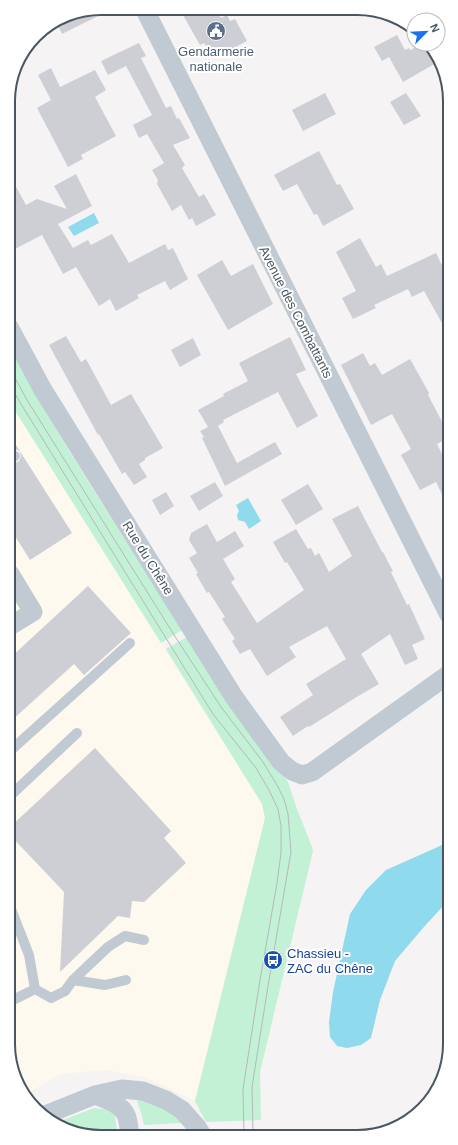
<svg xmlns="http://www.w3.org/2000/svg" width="458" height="1145" font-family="Arial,sans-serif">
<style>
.commercial{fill:#fdf9ef}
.green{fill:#c3f1d5}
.water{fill:#90daee}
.building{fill:#cdcfd5}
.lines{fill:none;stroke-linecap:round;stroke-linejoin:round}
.lane{stroke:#c1cad2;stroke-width:10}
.street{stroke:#c1cad2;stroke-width:19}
.tram{stroke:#b5b8bd;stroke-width:1}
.labels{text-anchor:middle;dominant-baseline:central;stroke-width:4;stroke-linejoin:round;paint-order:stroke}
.service-label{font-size:13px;fill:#4e5e75;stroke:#fff}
.street-label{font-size:13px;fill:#4a5661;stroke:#fff}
.transit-label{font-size:13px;fill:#164399;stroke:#fff;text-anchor:start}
.rim{fill:none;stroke:#4a5661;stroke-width:2}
</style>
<rect width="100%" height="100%" fill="#f5f3f3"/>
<!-- commercial -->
<path class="commercial" d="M 9,401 L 262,804 L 265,818 L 195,1101 L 147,1078 L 106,1070 L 61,1074 L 26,1094 L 11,1068 Z"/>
<!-- green -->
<path class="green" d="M 9,348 C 62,444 123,536 182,630 L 161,643 L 9,401 Z
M 187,637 L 288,782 L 297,809 L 312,847 L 313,851 L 260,1072 L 261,1120 L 206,1122 L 195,1101 L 265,818 L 262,804 L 166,649 Z
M 139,1098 L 167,1108 L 182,1123 L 144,1125 L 141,1112 L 137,1102 Z
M 94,1108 L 110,1110 L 115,1116 L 117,1131 L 91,1135 L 83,1135 L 58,1122 Z"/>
<!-- water -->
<path class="water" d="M 94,213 L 99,223 L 74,236 L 68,227 Z
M 248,498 L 261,521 L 249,529 L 245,522 L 238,520 L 237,515 L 239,511 L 236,505 Z
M 449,842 L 449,904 L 444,905 L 423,928 L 395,961 L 380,1000 L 371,1038 L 361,1045 L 347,1048 L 337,1046 L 330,1037 L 329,1022 L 333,992 L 350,914 L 366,890 L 386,870 Z"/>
<!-- building -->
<path class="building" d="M 101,8 L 107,8 L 108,11 L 62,34 L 56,21 L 65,15 Z
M 179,8 L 216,9 L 221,18 L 227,15 L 230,21 L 235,19 L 247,41 L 224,53 L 223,51 L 212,56 L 204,43 L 200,45 Z
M 397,35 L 405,50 L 409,48 L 410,50 L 423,44 L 426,44 L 436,63 L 403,82 L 389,57 L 382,61 L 374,47 Z
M 139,43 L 146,56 L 141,58 L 166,108 L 171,106 L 177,119 L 179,118 L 190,138 L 173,145 L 185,165 L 182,168 L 199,197 L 204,194 L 216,215 L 196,226 L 192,218 L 189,220 L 181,205 L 172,211 L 157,184 L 158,180 L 152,170 L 164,163 L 147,134 L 139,138 L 133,125 L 152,115 L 126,66 L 108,75 L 101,61 Z
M 51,68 L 60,87 L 95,70 L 106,90 L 95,97 L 116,136 L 81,155 L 83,159 L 68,167 L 37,108 L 51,100 L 38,75 Z
M 325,93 L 336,114 L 303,131 L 292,110 Z
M 406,93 L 421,116 L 404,125 L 390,102 Z
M 319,151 L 337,185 L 340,184 L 354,209 L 323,226 L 317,214 L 314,215 L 297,184 L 283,191 L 274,175 Z
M 8,172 L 26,205 L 37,199 L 67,209 L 54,186 L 76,174 L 92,206 L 58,224 L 73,248 L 88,240 L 91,245 L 112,234 L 129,263 L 165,244 L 168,250 L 173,248 L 188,279 L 170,290 L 165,281 L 137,295 L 139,298 L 116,311 L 110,299 L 99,306 L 76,267 L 63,274 L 42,235 L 9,252 Z
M 360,238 L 376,267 L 381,264 L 387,276 L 436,253 L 448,278 L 448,334 L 424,291 L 412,297 L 408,289 L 374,305 L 376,308 L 353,319 L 342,298 L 356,291 L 336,252 Z
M 222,260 L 231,276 L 253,264 L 273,304 L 228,330 L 197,275 Z
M 66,336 L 81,362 L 86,359 L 111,405 L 131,394 L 163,448 L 145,458 L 145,460 L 139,464 L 147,477 L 134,485 L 125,472 L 122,474 L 99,434 L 98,435 L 49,345 Z
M 290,337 L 306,370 L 296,374 L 318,416 L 297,428 L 278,392 L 223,420 L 224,422 L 218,426 L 237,463 L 275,442 L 282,454 L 225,486 L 202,438 L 204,437 L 200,431 L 208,427 L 198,410 L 224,396 L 223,394 L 248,381 L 239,363 Z
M 193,338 L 201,355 L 180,367 L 171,350 Z
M 363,353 L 370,366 L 375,363 L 382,375 L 410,359 L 429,393 L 428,395 L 448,433 L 448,438 L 437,444 L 448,466 L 448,507 L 436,482 L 420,490 L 401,455 L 411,449 L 392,414 L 371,425 L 341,365 Z
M 9,434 L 72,533 L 30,560 L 10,528 L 9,466 L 19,461 L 21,456 L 20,452 L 18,450 L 14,450 L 9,452 Z
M 215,482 L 223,496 L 199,511 L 190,496 Z
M 308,484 L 323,509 L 296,525 L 281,500 Z
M 166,492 L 174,506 L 160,515 L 152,500 Z
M 358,506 L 382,552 L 383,552 L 388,562 L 393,571 L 391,572 L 407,605 L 409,604 L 425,639 L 412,645 L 418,659 L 405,665 L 390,634 L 361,654 L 379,684 L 355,698 L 309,727 L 308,726 L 293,736 L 280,717 L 313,695 L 306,684 L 346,659 L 327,626 L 289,647 L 296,657 L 267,676 L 250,649 L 240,654 L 232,641 L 235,639 L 222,619 L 225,617 L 209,592 L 207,593 L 196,574 L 198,573 L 189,558 L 197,553 L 189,540 L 191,533 L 207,524 L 217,542 L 235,531 L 244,546 L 223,559 L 235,579 L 231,582 L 257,623 L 304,590 L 287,562 L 285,563 L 273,542 L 296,529 L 308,549 L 311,548 L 315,556 L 319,553 L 329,572 L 352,556 L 332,519 Z
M 88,586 L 131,633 L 84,675 L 74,664 L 10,722 L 10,658 Z
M 95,748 L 171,831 L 164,838 L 186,863 L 144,902 L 132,901 L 130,918 L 118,916 L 60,972 L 64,892 L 10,835 L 10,827 Z"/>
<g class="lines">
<!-- lane -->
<path class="lane" d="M 9,460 L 15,456
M 10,751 L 130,643
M 10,796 L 77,733
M 11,909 L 29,955 L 35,989 L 11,1001
M 73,980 L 105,985 L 126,980
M 35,989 L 51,998 L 65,991 L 73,980 L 108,947 L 125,936 L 144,940"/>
<!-- street -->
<path class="street" d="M 144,8 L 449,615
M 9,327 L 43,390 L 234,697 L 281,762 L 292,771 L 302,775 L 312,772 L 449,674
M 10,574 L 33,612 L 10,626
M 95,1095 C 109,1101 126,1105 128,1122 C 129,1126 129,1131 130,1135
M 45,1115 L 95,1095 L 122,1089 L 143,1091 L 166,1100 L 182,1110 L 197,1127 L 202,1135"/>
<!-- tram -->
<path class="tram" d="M 9,367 L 27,400 L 176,638 L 221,707 L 263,762 L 277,785 L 284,799 L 288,814 L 291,852 L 268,986 L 252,1087 L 253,1134
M 9,383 L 21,404 L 213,714 L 256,768 L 269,790 L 278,809 L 281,826 L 281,853 L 277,883 L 259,986 L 243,1089 L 244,1135"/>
</g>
<!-- icons -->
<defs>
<symbol id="civic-disc" viewBox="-11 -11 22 22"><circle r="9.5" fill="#5c6f8a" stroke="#fff"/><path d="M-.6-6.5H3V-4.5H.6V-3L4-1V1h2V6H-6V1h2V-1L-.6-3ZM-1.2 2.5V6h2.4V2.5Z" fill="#fff"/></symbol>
<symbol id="bus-disc" viewBox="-11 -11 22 22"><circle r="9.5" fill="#1a4fb4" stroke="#fff"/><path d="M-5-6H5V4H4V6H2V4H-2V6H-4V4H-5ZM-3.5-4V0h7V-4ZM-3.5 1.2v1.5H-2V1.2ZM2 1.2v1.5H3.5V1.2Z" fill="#fff"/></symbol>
</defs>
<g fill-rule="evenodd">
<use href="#civic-disc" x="205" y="20" width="22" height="22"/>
<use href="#bus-disc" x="262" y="949" width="22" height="22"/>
</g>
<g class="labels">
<!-- service labels -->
<g class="service-label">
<text x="216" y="51">Gendarmerie<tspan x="216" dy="15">nationale</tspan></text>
</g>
<!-- street labels -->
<g class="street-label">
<text transform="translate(296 312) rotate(63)">Avenue des Combattants</text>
<text transform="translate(148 558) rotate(58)">Rue du Chêne</text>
</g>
<!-- transit labels -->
<g class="transit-label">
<text x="287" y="953">Chassieu -<tspan x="287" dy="15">ZAC du Chêne</tspan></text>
</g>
</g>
<!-- crop -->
<path d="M0 0H458V1145H0ZM101 15H357A86 86 0 0 1 443 101V1044A86 86 0 0 1 357 1130H101A86 86 0 0 1 15 1044V101A86 86 0 0 1 101 15Z" fill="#fff" fill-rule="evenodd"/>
<path class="rim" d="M101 15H357A86 86 0 0 1 443 101V1044A86 86 0 0 1 357 1130H101A86 86 0 0 1 15 1044V101A86 86 0 0 1 101 15Z"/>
<!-- north arrow -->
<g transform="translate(426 32) rotate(66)"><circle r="19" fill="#ffffff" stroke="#b7bbc0"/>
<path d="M0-3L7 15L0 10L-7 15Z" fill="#1a73e8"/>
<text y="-6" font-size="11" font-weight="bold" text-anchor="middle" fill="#4a5661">N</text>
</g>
</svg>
